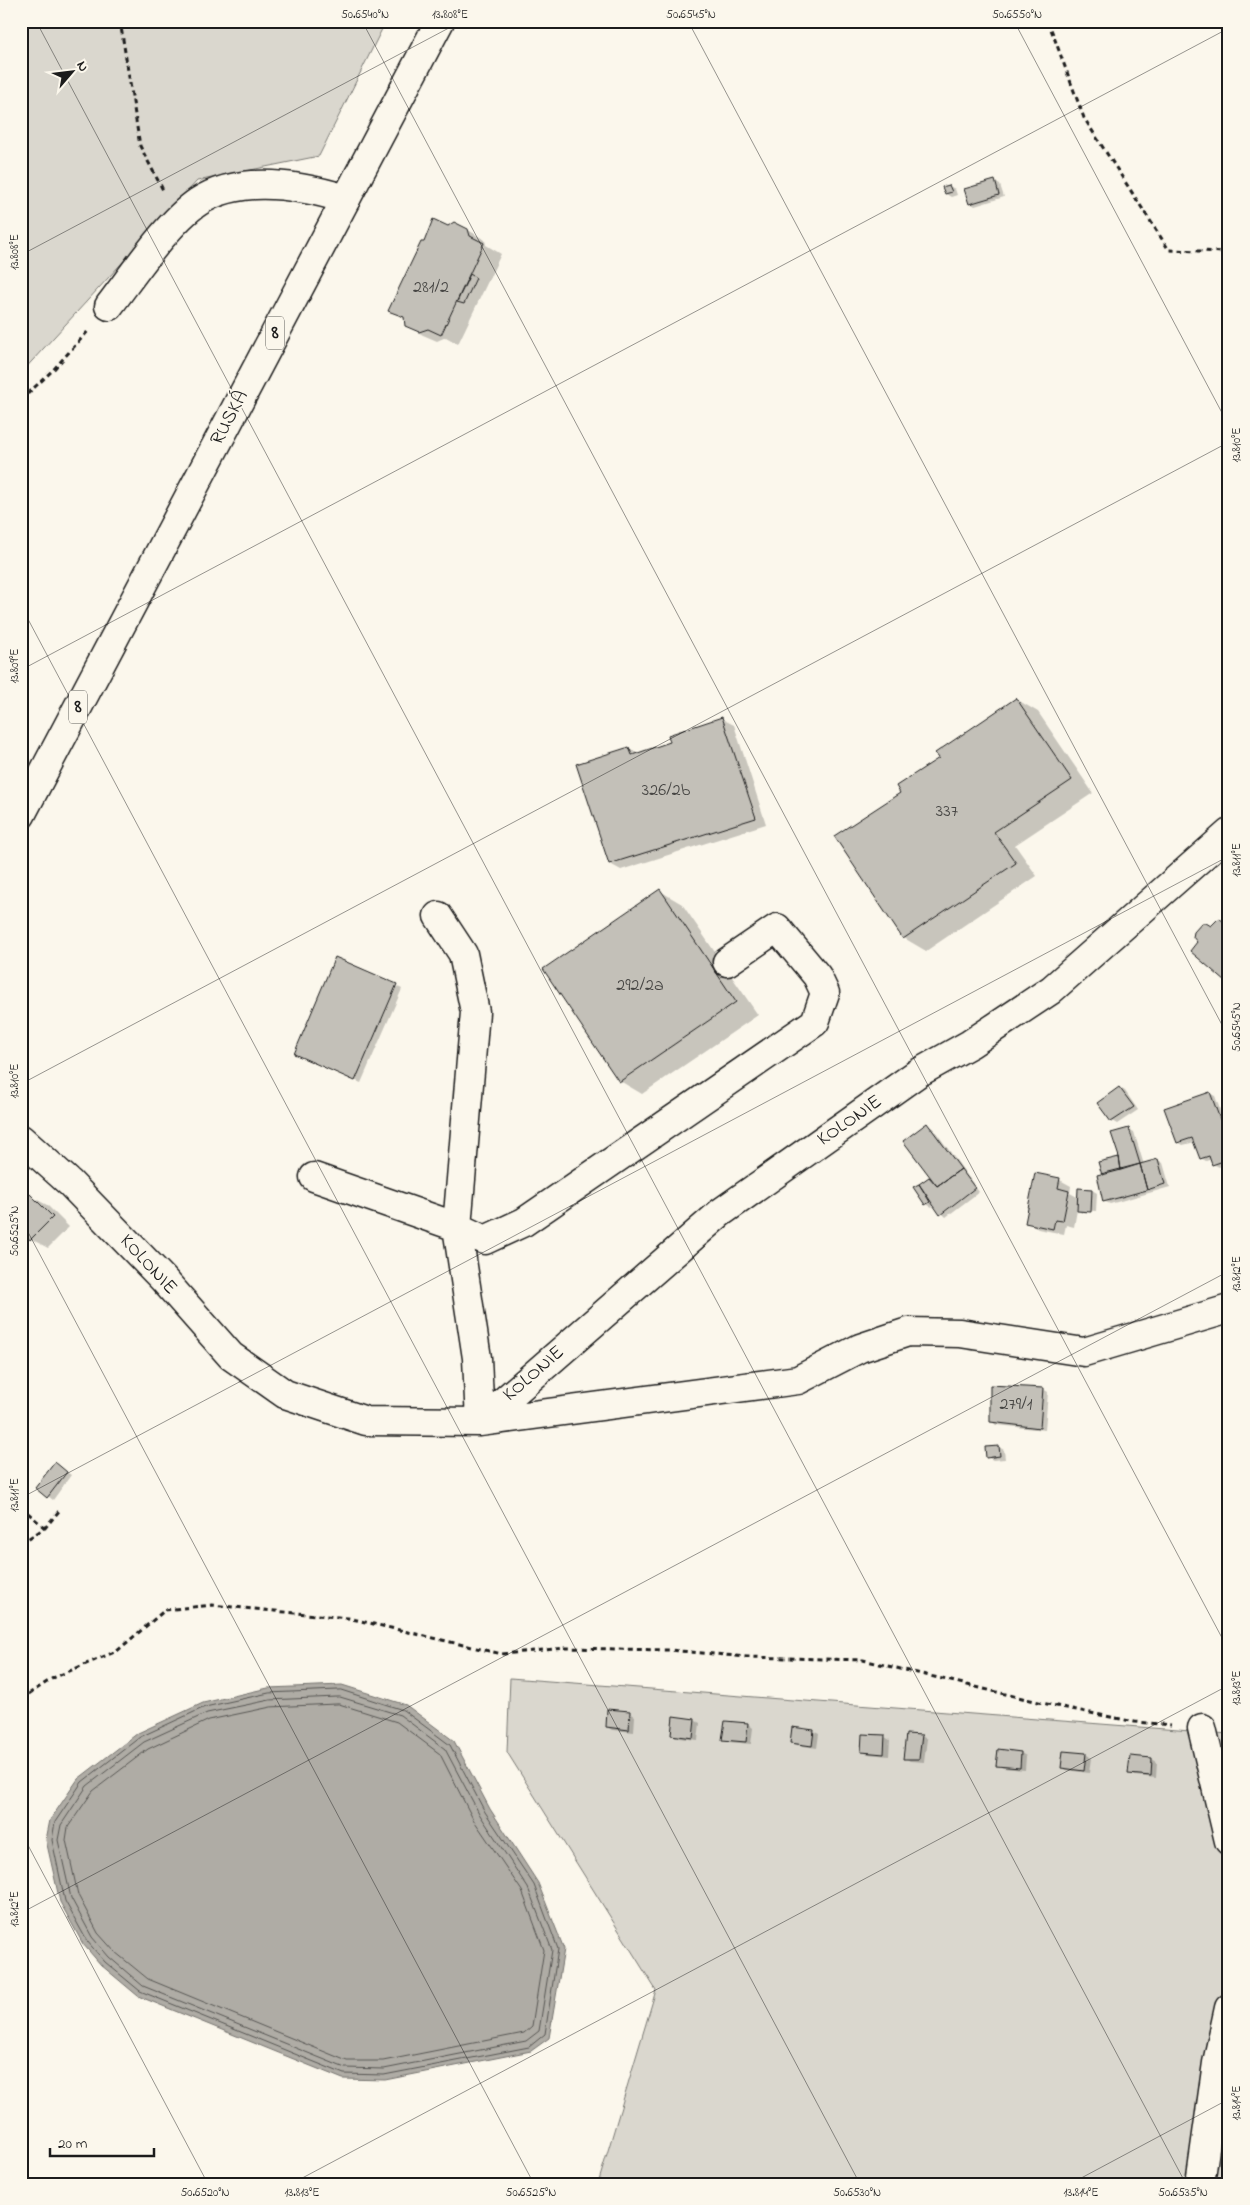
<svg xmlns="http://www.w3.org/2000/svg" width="1250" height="2205" font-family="'Indie Flower',sans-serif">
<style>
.green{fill:#dad7ce;stroke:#7b7a75}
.water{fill:#afaca5;stroke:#74726e}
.shadow{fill:#0003}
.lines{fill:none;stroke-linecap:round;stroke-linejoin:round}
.shore{stroke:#575653;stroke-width:1}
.building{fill:#c3c0b8;stroke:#1c1c1c}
.minor-casing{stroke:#1c1c1c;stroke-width:31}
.major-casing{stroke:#1c1c1c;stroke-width:31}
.path{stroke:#1c1c1c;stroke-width:3;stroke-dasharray:5 4;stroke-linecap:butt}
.minor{stroke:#fbf7ec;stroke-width:28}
.major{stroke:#fbf7ec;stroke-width:28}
.ticks{fill:none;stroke:#1c1c1c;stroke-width:1;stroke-opacity:0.45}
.labels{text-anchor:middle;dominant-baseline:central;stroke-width:4;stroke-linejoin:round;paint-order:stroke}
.number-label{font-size:18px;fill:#464543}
.shield{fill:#fbf7ec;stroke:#5f5e5a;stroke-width:1}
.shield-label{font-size:19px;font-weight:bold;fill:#1c1c1c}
.street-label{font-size:20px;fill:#1c1c1c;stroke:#fbf7ec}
.neatline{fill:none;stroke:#1c1c1c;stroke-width:2}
.ticks-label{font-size:12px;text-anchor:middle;fill:#1c1c1c}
</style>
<rect width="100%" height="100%" fill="#fbf7ec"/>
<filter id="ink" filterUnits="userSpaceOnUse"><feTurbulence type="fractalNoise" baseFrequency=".02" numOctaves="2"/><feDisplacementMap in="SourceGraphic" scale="10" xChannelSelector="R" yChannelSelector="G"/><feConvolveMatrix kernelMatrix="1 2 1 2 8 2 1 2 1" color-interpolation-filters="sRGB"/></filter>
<g filter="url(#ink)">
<!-- green -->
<path class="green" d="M 21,21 L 386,21 L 319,156 L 197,181 L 21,373 Z
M 510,1678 L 1229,1734 L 1229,2184 L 598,2184 L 656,1990 L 507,1752 Z"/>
<!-- water -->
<path class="water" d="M 342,1685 L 406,1705 L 454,1741 L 490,1809 L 538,1883 L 564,1949 L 549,2038 L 531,2051 L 385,2080 L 343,2079 L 138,1996 L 101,1965 L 83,1944 L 60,1902 L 46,1840 L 50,1820 L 78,1779 L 138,1733 L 203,1703 L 268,1688 Z"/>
<!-- shadow -->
<path class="shadow" d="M 995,182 L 1000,185 L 1004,197 L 975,206 L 970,203 Z
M 949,186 L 955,189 L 957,195 L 951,197 L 946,194 Z
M 448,227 L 468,230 L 485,240 L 486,245 L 501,254 L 458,344 L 446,337 L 437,341 L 423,335 L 406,325 L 406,319 L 390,310 L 425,243 Z
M 1016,699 L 1038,712 L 1093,793 L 1015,845 L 1037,876 L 926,951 L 904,938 L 902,793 L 940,758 Z
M 722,719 L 734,725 L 766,824 L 621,870 L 610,864 L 629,748 L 639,754 L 672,743 Z
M 660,891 L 682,904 L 758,1015 L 642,1094 L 620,1081 Z
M 336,958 L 402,989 L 361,1083 L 295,1054 Z
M 1120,1088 L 1125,1091 L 1138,1110 L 1117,1124 L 1112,1121 Z
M 1209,1093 L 1215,1096 L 1229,1134 L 1229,1163 L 1219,1167 L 1213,1164 L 1212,1159 L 1206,1161 L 1201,1158 L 1195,1142 L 1183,1145 L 1178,1142 Z
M 927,1125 L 933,1128 L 979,1192 L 946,1217 L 934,1205 L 932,1207 L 926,1204 L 915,1188 L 929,1179 L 936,1183 Z
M 1129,1129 L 1134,1132 L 1144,1165 L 1158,1160 L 1163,1163 L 1170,1187 L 1110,1204 L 1104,1201 L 1103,1175 L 1121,1158 Z
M 1060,1180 L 1071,1186 L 1070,1193 L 1079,1198 L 1079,1189 L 1092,1190 L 1097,1193 L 1096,1211 L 1082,1210 L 1082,1213 L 1077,1210 L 1074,1227 L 1066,1225 L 1064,1234 L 1038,1229 L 1027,1222 Z
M 30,1196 L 47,1205 L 69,1227 L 48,1248 L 31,1239 Z
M 1043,1389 L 1048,1392 L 1045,1430 L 996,1425 L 991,1421 Z
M 999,1447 L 1004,1450 L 1005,1459 L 993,1460 L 987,1457 L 987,1448 Z
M 60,1467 L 71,1475 L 53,1500 L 48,1496 Z
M 609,1710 L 630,1713 L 635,1716 L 634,1732 L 612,1730 L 607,1727 Z
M 694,1720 L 700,1723 L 698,1740 L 678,1738 L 672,1735 Z
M 726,1722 L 748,1724 L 753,1728 L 751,1744 L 729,1742 L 724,1739 Z
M 813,1731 L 819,1734 L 817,1748 L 797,1745 L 791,1742 Z
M 921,1736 L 927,1739 L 924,1762 L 910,1761 L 905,1758 Z
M 885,1737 L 890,1740 L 889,1756 L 868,1754 L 862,1751 Z
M 1000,1750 L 1021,1753 L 1026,1756 L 1025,1770 L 1003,1768 L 998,1765 Z
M 1086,1754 L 1091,1758 L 1089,1773 L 1067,1770 L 1062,1767 Z
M 1131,1757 L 1152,1759 L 1157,1762 L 1156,1778 L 1135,1776 L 1130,1773 Z"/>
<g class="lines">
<!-- shore -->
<path class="shore" d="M 341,1690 L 403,1710 L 450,1745 L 485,1812 L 534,1885 L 558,1949 L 545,2034 L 529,2047 L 384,2075 L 344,2074 L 140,1991 L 105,1962 L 87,1941 L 65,1901 L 52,1840 L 55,1822 L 82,1782 L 140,1737 L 205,1707 L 269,1693 Z
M 340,1697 L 400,1715 L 445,1749 L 480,1815 L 528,1888 L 552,1950 L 539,2031 L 526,2041 L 384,2069 L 345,2068 L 143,1986 L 109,1957 L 92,1937 L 71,1898 L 58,1840 L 61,1825 L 87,1786 L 144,1742 L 207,1713 L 270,1700 Z
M 339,1704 L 397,1722 L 440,1754 L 473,1819 L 522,1891 L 544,1950 L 532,2026 L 524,2033 L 383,2061 L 347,2061 L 148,1979 L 115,1952 L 98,1933 L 78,1895 L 66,1840 L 68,1827 L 93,1791 L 148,1749 L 209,1720 L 271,1707 Z"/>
</g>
<!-- building -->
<path class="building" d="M 995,180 L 999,195 L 969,204 L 964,189 Z
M 949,185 L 952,192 L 945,194 L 942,187 Z
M 433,219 L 448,226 L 454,222 L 468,229 L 470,236 L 484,243 L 441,335 L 428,329 L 419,332 L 405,326 L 404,317 L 388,311 L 421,242 L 424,242 Z
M 470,274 L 476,278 L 464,304 L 457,302 Z
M 1016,698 L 1072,780 L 994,832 L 1016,863 L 903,939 L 834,836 L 900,793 L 896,786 L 939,758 L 935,753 Z
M 722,717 L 756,818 L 609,864 L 576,764 L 629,747 L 632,755 L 670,742 L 668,735 Z
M 660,889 L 736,1002 L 619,1082 L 543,969 Z
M 1219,918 L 1229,926 L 1229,978 L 1226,982 L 1190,951 L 1197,942 L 1193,937 L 1194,932 L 1202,923 L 1206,923 L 1211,926 Z
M 335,957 L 397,984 L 355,1081 L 294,1054 Z
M 1119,1087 L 1134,1107 L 1111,1122 L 1097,1103 Z
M 1210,1092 L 1229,1144 L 1229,1159 L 1212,1165 L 1209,1156 L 1200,1159 L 1192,1138 L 1177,1143 L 1164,1108 Z
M 927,1123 L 961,1169 L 937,1186 L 903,1141 Z
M 1129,1128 L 1140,1164 L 1121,1170 L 1119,1157 L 1111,1133 Z
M 1119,1157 L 1121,1170 L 1102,1175 L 1098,1162 Z
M 1158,1159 L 1165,1184 L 1147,1190 L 1140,1164 Z
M 1140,1164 L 1147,1190 L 1103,1202 L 1097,1175 Z
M 961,1169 L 975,1188 L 940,1215 L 919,1184 L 929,1177 L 937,1186 Z
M 1035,1173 L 1060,1178 L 1058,1188 L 1069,1191 L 1063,1221 L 1055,1220 L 1053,1229 L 1025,1223 Z
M 919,1184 L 930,1202 L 925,1205 L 913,1187 Z
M 1078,1188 L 1092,1189 L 1091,1212 L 1077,1211 Z
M 30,1194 L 53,1217 L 30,1240 L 21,1230 L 21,1203 Z
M 990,1385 L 1043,1388 L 1040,1428 L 990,1422 Z
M 999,1446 L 1000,1456 L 986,1458 L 985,1447 Z
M 55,1462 L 67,1472 L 47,1498 L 35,1488 Z
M 607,1709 L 630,1711 L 629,1730 L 606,1727 Z
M 673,1716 L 695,1719 L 693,1738 L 671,1735 Z
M 725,1721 L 748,1723 L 746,1742 L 722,1740 Z
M 792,1727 L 814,1730 L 812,1746 L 790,1743 Z
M 862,1734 L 885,1735 L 884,1754 L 861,1752 Z
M 906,1734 L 922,1735 L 919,1759 L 903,1759 Z
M 998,1749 L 1021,1752 L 1020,1768 L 996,1766 Z
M 1063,1751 L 1086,1753 L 1084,1771 L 1061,1768 Z
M 1130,1756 L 1152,1758 L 1151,1776 L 1128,1774 Z"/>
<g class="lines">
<defs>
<path id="minor" d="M 109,306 C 132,276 168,222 198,202 C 240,174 300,185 346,199
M 438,916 L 463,954 L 475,1012 L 457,1227 L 477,1358 L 480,1422 L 798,1380 L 860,1348 L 908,1332 L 960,1333 L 1084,1352 L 1229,1309
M 21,1139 L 70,1183 L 163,1279 L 231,1356 L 285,1394 L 366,1421 L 480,1422 L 720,1213 L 918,1073 L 970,1044 L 1051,990 L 1229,833
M 314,1177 L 457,1227 L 485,1240 L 524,1222 L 815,1022 L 825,993 L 817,976 L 777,928 L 727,962
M 1202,1728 L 1229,1841
M 1200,2184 L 1217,2063 L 1229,2008"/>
<path id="major" d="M 21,815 L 440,21"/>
</defs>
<!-- minor casing -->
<use href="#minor" class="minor-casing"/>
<!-- major casing -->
<use href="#major" class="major-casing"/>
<!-- path -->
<path class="path" d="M 118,21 L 121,27 L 140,146 L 163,190
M 1048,21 L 1084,118 L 1169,250 L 1229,252
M 21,400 L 53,370 L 90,329
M 21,1507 L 45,1528
M 21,1543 L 45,1528 L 59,1511
M 21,1699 L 53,1678 L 117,1651 L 165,1610 L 212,1605 L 348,1618 L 502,1654 L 565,1648 L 669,1650 L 747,1657 L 863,1660 L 1047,1704 L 1135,1722 L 1171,1725"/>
<!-- minor -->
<use href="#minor" class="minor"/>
<!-- major -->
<use href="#major" class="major"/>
</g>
</g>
<!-- ticks -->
<path class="ticks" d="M 36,21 L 1186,2184M 362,21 L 1229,1651M 688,21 L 1229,1038M 1014,21 L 1229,426M 21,255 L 462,21M 21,606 L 860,2184M 21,670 L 1229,28M 21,1084 L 1229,442M 21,1219 L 534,2184M 21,1498 L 1229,856M 21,1832 L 208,2184M 21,1913 L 1229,1271M 291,2184 L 1229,1685M 1070,2184 L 1229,2099"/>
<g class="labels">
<!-- number labels -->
<g class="number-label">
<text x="431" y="288">281/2</text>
<text x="666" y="791">326/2b</text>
<text x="947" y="812">337</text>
<text x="640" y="986">292/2a</text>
<text x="1016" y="1405">279/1</text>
</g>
<!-- shield labels -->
<g class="shield">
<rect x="266" y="316.5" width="18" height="33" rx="4"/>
<rect x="69" y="690.5" width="18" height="33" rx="4"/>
</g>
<g class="shield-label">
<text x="275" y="333">8</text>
<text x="78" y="707">8</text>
</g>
<!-- street labels -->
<g class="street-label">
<text transform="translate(230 418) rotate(-62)">RUSKÁ</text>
<text transform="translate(850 1121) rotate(-35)">KOLONIE</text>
<text transform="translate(148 1265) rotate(47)">KOLONIE</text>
<text transform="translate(534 1374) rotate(-41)">KOLONIE</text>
</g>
</g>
<!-- margin -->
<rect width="1250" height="2205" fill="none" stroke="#fbf7ec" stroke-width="55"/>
<!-- north arrow -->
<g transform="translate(72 72) rotate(62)" stroke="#fbf7ec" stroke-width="4" paint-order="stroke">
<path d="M0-4L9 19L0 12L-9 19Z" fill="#1c1c1c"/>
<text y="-8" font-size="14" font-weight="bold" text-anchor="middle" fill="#1c1c1c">N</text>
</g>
<!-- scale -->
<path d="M50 2148v8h104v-8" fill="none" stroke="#1c1c1c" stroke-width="2.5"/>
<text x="58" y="2148" font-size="15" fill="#1c1c1c" stroke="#fbf7ec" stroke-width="4" paint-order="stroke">20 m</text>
<rect x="28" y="28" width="1194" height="2150" class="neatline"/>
<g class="ticks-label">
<text x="365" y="18">50.6540°N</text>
<text x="450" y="18">13.808°E</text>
<text x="691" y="18">50.6545°N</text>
<text x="1017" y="18">50.6550°N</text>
<text transform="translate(14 252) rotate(-90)" y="4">13.808°E</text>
<text transform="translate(1236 445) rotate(-90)" y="4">13.810°E</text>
<text transform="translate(14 666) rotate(-90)" y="4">13.809°E</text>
<text transform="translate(1236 860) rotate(-90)" y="4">13.811°E</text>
<text transform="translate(1236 1027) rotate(-90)" y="4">50.6545°N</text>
<text transform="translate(14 1081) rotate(-90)" y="4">13.810°E</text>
<text transform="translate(14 1231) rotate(-90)" y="4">50.6525°N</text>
<text transform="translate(1236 1274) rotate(-90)" y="4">13.812°E</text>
<text transform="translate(14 1495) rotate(-90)" y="4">13.811°E</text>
<text transform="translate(1236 1688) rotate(-90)" y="4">13.813°E</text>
<text transform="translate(14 1909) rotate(-90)" y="4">13.812°E</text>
<text transform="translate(1236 2103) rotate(-90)" y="4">13.814°E</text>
<text x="205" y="2196">50.6520°N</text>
<text x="302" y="2196">13.813°E</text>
<text x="531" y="2196">50.6525°N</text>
<text x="857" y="2196">50.6530°N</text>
<text x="1081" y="2196">13.814°E</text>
<text x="1183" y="2196">50.6535°N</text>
</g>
</svg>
